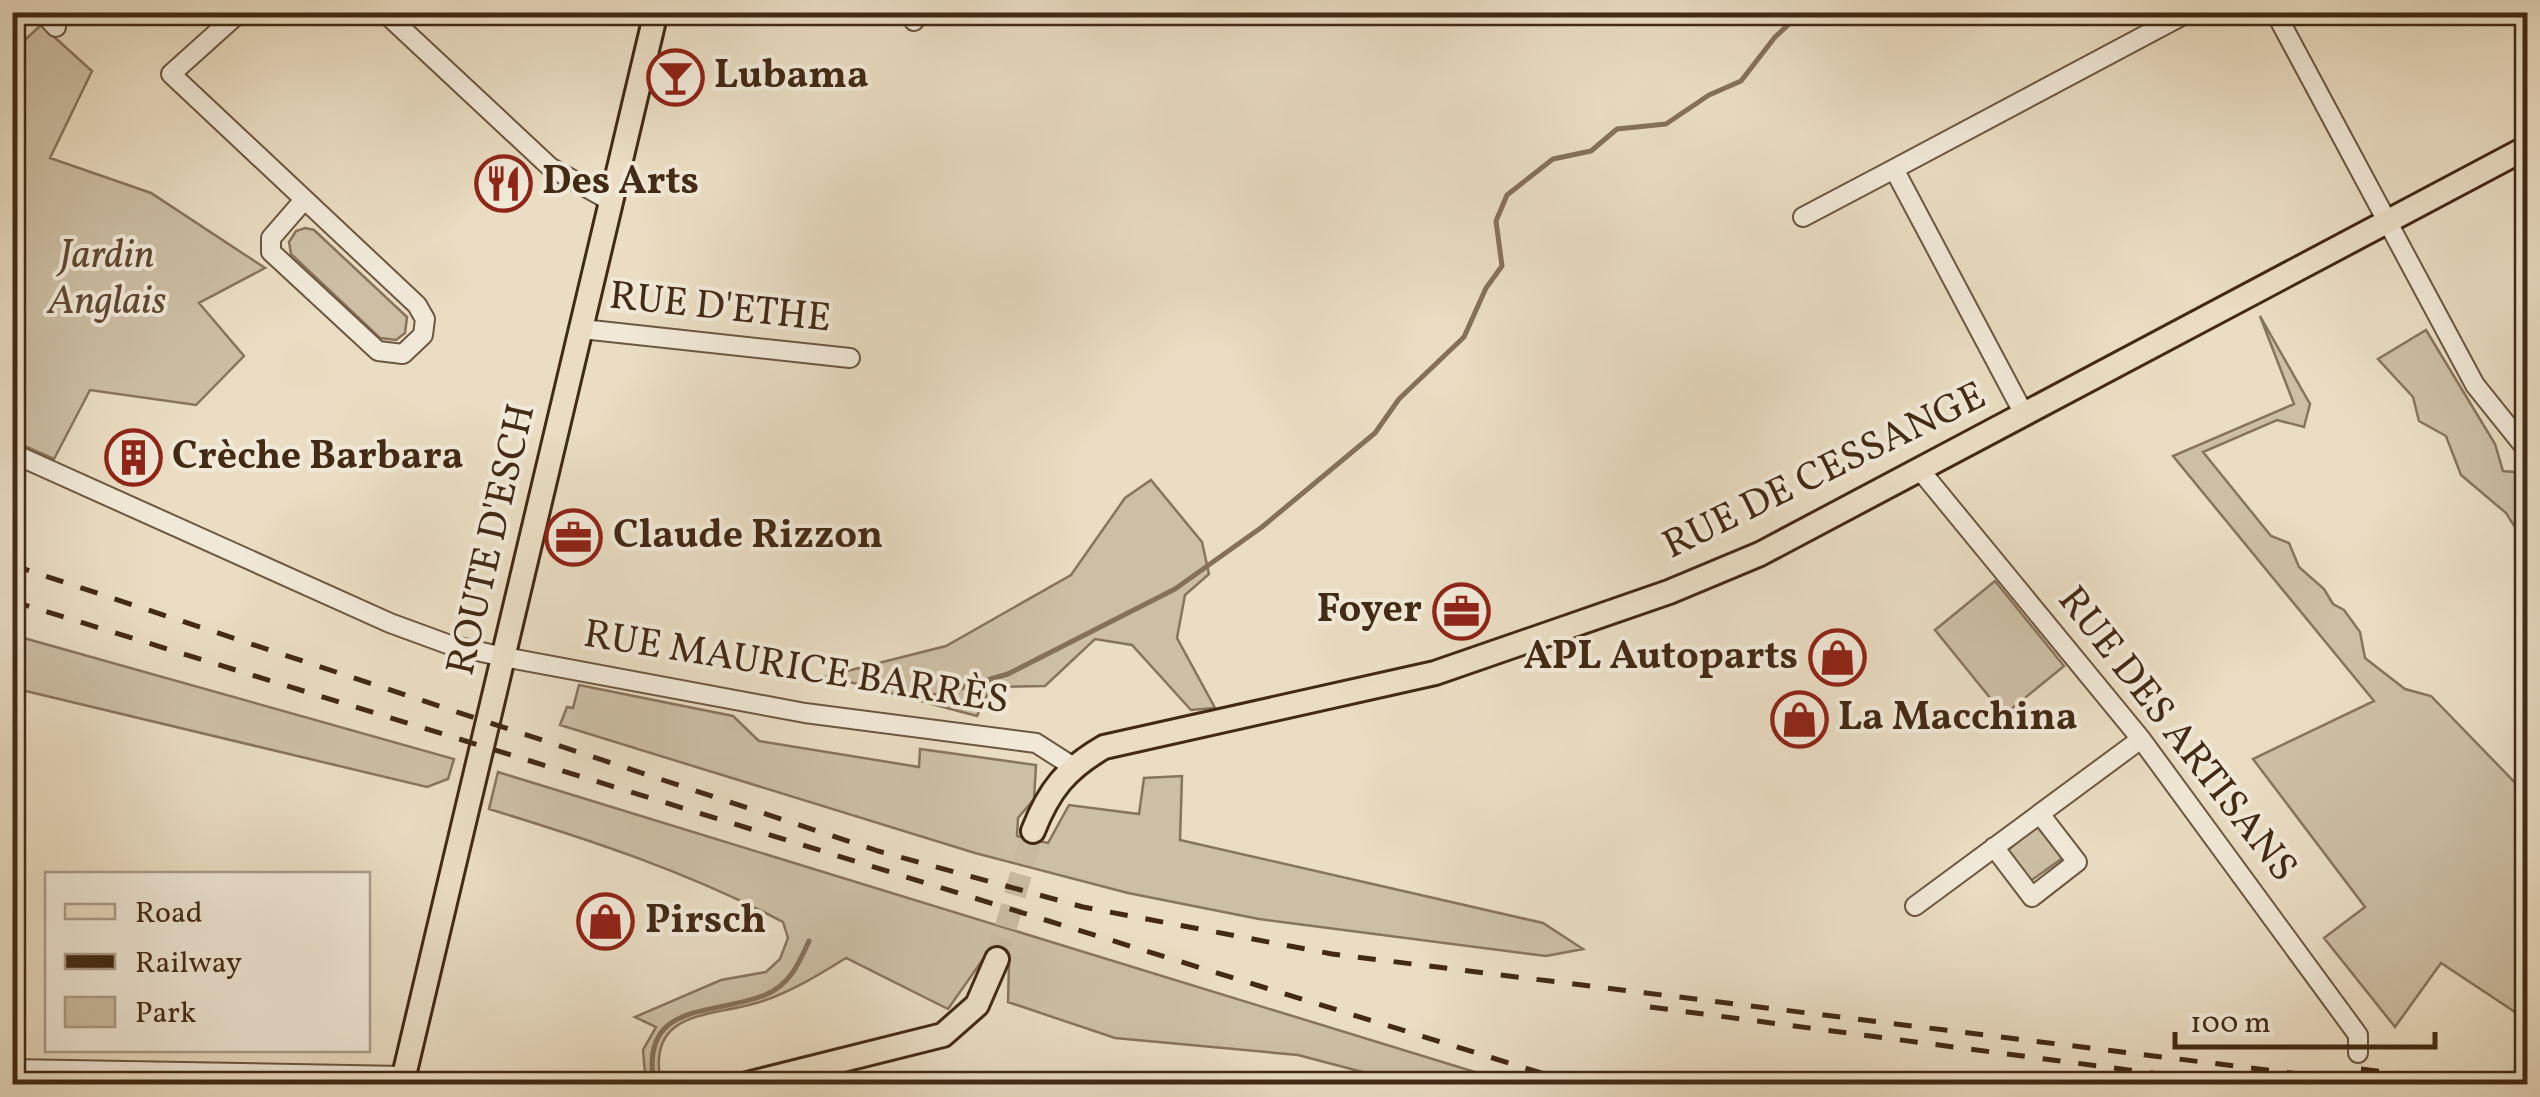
<svg xmlns="http://www.w3.org/2000/svg" width="2540" height="1097" font-family="Vollkorn,serif">
<style>
.green{fill:#cdbfa5;stroke:#88745d;stroke-width:2.5}
.lines{fill:none;stroke-linecap:round;stroke-linejoin:round}
.stream{stroke:#85715a;stroke-width:5}
.major-tunnel{stroke:#c8b9a0;stroke-width:22;stroke-dasharray:22 11;stroke-linecap:butt}
.minor-casing{stroke:#6c5740;stroke-width:22}
.major-casing{stroke:#422a15;stroke-width:28}
.minor{stroke:#f1e9d8;stroke-width:18}
.major{stroke:#eaddc3;stroke-width:22}
.rail{stroke:#422a15;stroke-width:5;stroke-dasharray:18 18;stroke-linecap:butt}
.labels{text-anchor:middle;dominant-baseline:central;stroke-width:8;stroke-linejoin:round;paint-order:stroke}
.poi-label{font-size:40px;font-weight:bold;fill:#422a15;stroke:#f1e9d8;text-anchor:start}
.park-label{font-size:40px;font-style:italic;fill:#5e4832;stroke:#f1e9d8}
.street-label{font-size:40px;fill:#422a15;stroke:#f1e9d8}
</style>
<rect width="100%" height="100%" fill="#eaddc3"/>
<filter id="stains"><feTurbulence type="fractalNoise" baseFrequency=".002" numOctaves="4"/><feColorMatrix values="0 0 0 0 .2 0 0 0 0 .09 0 0 0 0 .02 0 0 0 .5 -.17"/></filter>
<radialGradient id="worn" r=".72"><stop offset=".6" stop-color="#630" stop-opacity="0"/><stop offset="1" stop-color="#630" stop-opacity=".3"/></radialGradient>
<!-- green -->
<path class="green" d="M 41,25 L 92,71 L 50,158 L 151,193 L 265,268 L 199,303 L 244,356 L 196,405 L 90,390 L 54,459 L 13,441 L 13,51 Z
M 305,228 L 314,230 L 407,317 L 405,333 L 396,340 L 380,338 L 291,254 L 289,242 L 296,231 Z
M 2260,316 L 2310,404 L 2304,427 L 2277,420 L 2203,452 L 2271,536 L 2289,543 L 2299,567 L 2324,589 L 2333,604 L 2344,610 L 2360,632 L 2365,658 L 2405,689 L 2431,696 L 2527,795 L 2527,1020 L 2441,963 L 2395,1027 L 2324,938 L 2365,907 L 2253,759 L 2374,701 L 2173,456 L 2294,404 Z
M 2426,330 L 2495,444 L 2503,471 L 2527,473 L 2527,546 L 2506,513 L 2461,475 L 2446,436 L 2419,421 L 2413,397 L 2378,359 Z
M 1151,480 L 1202,542 L 1209,574 L 1185,595 L 1177,638 L 1215,708 L 1191,710 L 1132,645 L 1095,639 L 1045,686 L 991,687 L 977,716 L 827,676 L 946,646 L 1071,575 L 1125,498 Z
M 1995,581 L 2064,666 L 2004,715 L 1935,630 Z
M 13,635 L 454,759 L 448,779 L 427,787 L 13,688 Z
M 579,685 L 733,716 L 759,741 L 919,767 L 920,749 L 1036,765 L 1034,799 L 1018,818 L 1017,836 L 1048,843 L 1069,805 L 1139,814 L 1144,778 L 1182,776 L 1180,840 L 1543,923 L 1583,949 L 1546,956 L 1259,919 L 1128,893 L 975,853 L 560,725 L 567,707 L 573,708 Z
M 498,772 L 1514,1084 L 1408,1084 L 1298,1055 L 1115,1038 L 1008,1002 L 1009,964 L 986,955 L 948,1009 L 846,958 C 820,974 793,991 763,1001 C 714,1018 645,1007 661,1084 L 646,1084 L 643,1050 L 656,1027 L 635,1017 L 721,980 L 766,972 L 780,959 L 788,938 L 783,922 C 688,872 591,840 489,809 Z
M 2035,827 L 2045,830 L 2064,857 L 2032,880 L 2025,878 L 2007,851 Z"/>
<g class="lines">
<!-- stream -->
<path class="stream" d="M 930,697 L 1008,674 L 1175,589 L 1262,527 L 1375,433 L 1399,399 L 1464,337 L 1486,288 L 1502,266 L 1496,221 L 1507,195 L 1553,159 L 1591,151 L 1617,129 L 1666,124 L 1709,95 L 1741,81 L 1775,37 L 1802,12
M 654,1084 C 639,1000 714,1016 765,995 C 790,985 799,963 809,941"/>
<!-- major-tunnel -->
<path class="major-tunnel" d="M 997,959 L 1033,831"/>
<defs>
<path id="minor" d="M 42,12 L 56,27
M 240,12 L 171,74 L 417,305 L 425,319 L 423,335 L 403,354 L 378,351 L 271,252 L 271,238 L 304,200
M 384,12 L 550,167 L 612,202
M 2275,12 L 2475,385 L 2528,451
M 914,21 L 916,12
M 1803,217 L 1894,169
M 582,329 L 850,358
M 2024,414 L 1894,169 L 2189,12
M 12,453 L 390,623 L 450,645 L 504,657 L 805,713 L 1036,743 L 1072,766
M 1920,470 L 2141,739 L 2358,1035 L 2358,1053
M 1994,847 L 2032,897 L 2077,862 L 2040,814
M 1915,906 L 2141,739
M 12,1069 L 404,1076"/>
<path id="major" d="M 1033,831 C 1049,790 1066,769 1104,747 L 1435,673 L 1669,592 L 1760,554 L 2528,147
M 402,1084 L 656,12
M 747,1084 L 943,1035 L 977,1005 L 997,959"/>
</defs>
<!-- minor casing -->
<use href="#minor" class="minor-casing"/>
<!-- major casing -->
<use href="#major" class="major-casing"/>
<!-- minor -->
<use href="#minor" class="minor"/>
<!-- major -->
<use href="#major" class="major"/>
<!-- rail -->
<path class="rail" d="M 12,565 L 878,851 L 1083,907 L 1332,954 L 2380,1084
M 12,601 L 1577,1084
M 1650,1007 L 2220,1082
M 2361,1069 L 2485,1084"/>
</g>
<!-- icons -->
<defs>
<symbol id="bar-ring" viewBox="-11 -11 22 22"><circle r="9.5" fill="#f1e9d8" stroke="#8f2418" stroke-width="1.5"/><path d="M-6-5H6L.8 .8V4.5H3.5V6h-7V4.5H-.8V.8Z" fill="#8f2418"/></symbol>
<symbol id="restaurant-ring" viewBox="-11 -11 22 22"><circle r="9.5" fill="#f1e9d8" stroke="#8f2418" stroke-width="1.5"/><path d="M-5-6h1v4h1v-4h1v4h1v-4h1v5L-1.5 .5V6h-2V.5L-5-1ZM5-6V6H3V1.5H1.5Q1.5-4 5-6Z" fill="#8f2418"/></symbol>
<symbol id="building-ring" viewBox="-11 -11 22 22"><circle r="9.5" fill="#f1e9d8" stroke="#8f2418" stroke-width="1.5"/><path d="M-4-6H4V6H1V3H-1V6H-4ZM-2.5-4.3h1.7v1.8h-1.7ZM.8-4.3h1.7v1.8H.8ZM-2.5-1h1.7V.8h-1.7ZM.8-1h1.7V.8H.8Z" fill="#8f2418"/></symbol>
<symbol id="office-ring" viewBox="-11 -11 22 22"><circle r="9.5" fill="#f1e9d8" stroke="#8f2418" stroke-width="1.5"/><path d="M-6-3h4V-5.5h4V-3h4V5H-6ZM-1-4.5V-3h2v-1.5ZM-6 0V1H6V0Z" fill="#8f2418"/></symbol>
<symbol id="shop-ring" viewBox="-11 -11 22 22"><circle r="9.5" fill="#f1e9d8" stroke="#8f2418" stroke-width="1.5"/><path d="M-5-2.5h2.3a2.7 3.5 0 0 1 5.4 0H5L5.5 6h-11ZM-1.5-2.5h3a1.5 2.3 0 0 0-3 0Z" fill="#8f2418"/></symbol>
</defs>
<g fill-rule="evenodd">
<use href="#bar-ring" x="644" y="46" width="63" height="63"/>
<use href="#restaurant-ring" x="472" y="152" width="63" height="63"/>
<use href="#building-ring" x="102" y="426" width="63" height="63"/>
<use href="#office-ring" x="542" y="506" width="63" height="63"/>
<use href="#office-ring" x="1430" y="580" width="63" height="63"/>
<use href="#shop-ring" x="1806" y="626" width="63" height="63"/>
<use href="#shop-ring" x="1768" y="688" width="63" height="63"/>
<use href="#shop-ring" x="574" y="890" width="63" height="63"/>
</g>
<g class="labels">
<!-- poi labels -->
<g class="poi-label">
<text x="714" y="77">Lubama</text>
<text x="542" y="183">Des Arts</text>
<text x="172" y="458">Crèche Barbara</text>
<text x="613" y="537">Claude Rizzon</text>
<text x="1422" y="611" text-anchor="end">Foyer</text>
<text x="1798" y="658" text-anchor="end">APL Autoparts</text>
<text x="1838" y="719">La Macchina</text>
<text x="645" y="922">Pirsch</text>
</g>
<!-- park labels -->
<g class="park-label">
<text x="107" y="257">Jardin<tspan x="107" dy="46">Anglais</tspan></text>
</g>
<!-- street labels -->
<g class="street-label">
<text transform="translate(720 309) rotate(6)">RUE D'ETHE</text>
<text transform="translate(1825 472) rotate(-26)">RUE DE CESSANGE</text>
<text transform="translate(493 540) rotate(-77)">ROUTE D'ESCH</text>
<text transform="translate(796 669) rotate(9)">RUE MAURICE BARRÈS</text>
<text transform="translate(2176 735) rotate(52)">RUE DES ARTISANS</text>
</g>
</g>
<!-- margin -->
<rect width="2540" height="1097" fill="none" stroke="#eaddc3" stroke-width="50"/>
<rect x="15" y="15" width="2510" height="1067" fill="none" stroke="#422a15" stroke-width="5"/>
<rect x="25" y="25" width="2490" height="1047" fill="none" stroke="#422a15" stroke-width="2.5"/>
<!-- legend -->
<rect x="45" y="872" width="325" height="180" fill="#f1e9d8" stroke="#ab9d8a" stroke-width="2.5"/>
<rect x="65" y="904" width="50" height="15" fill="#eaddc3" stroke="#ab9d8a" stroke-width="2.5"/>
<text x="135" y="922" font-size="30" fill="#422a15">Road</text>
<rect x="65" y="954" width="50" height="15" fill="#422a15" stroke="#ab9d8a" stroke-width="2.5"/>
<text x="135" y="972" font-size="30" fill="#422a15">Railway</text>
<rect x="65" y="997" width="50" height="30" fill="#cdbfa5" stroke="#ab9d8a" stroke-width="2.5"/>
<text x="135" y="1022" font-size="30" fill="#422a15">Park</text>
<!-- scale -->
<path d="M2175 1032v15h260v-15" fill="none" stroke="#422a15" stroke-width="5"/>
<text x="2190" y="1032" font-size="30" fill="#422a15" stroke="#f1e9d8" stroke-width="8" paint-order="stroke">100 m</text>
<rect width="100%" height="100%" filter="url(#stains)"/>
<rect width="100%" height="100%" fill="url(#worn)"/>
</svg>
